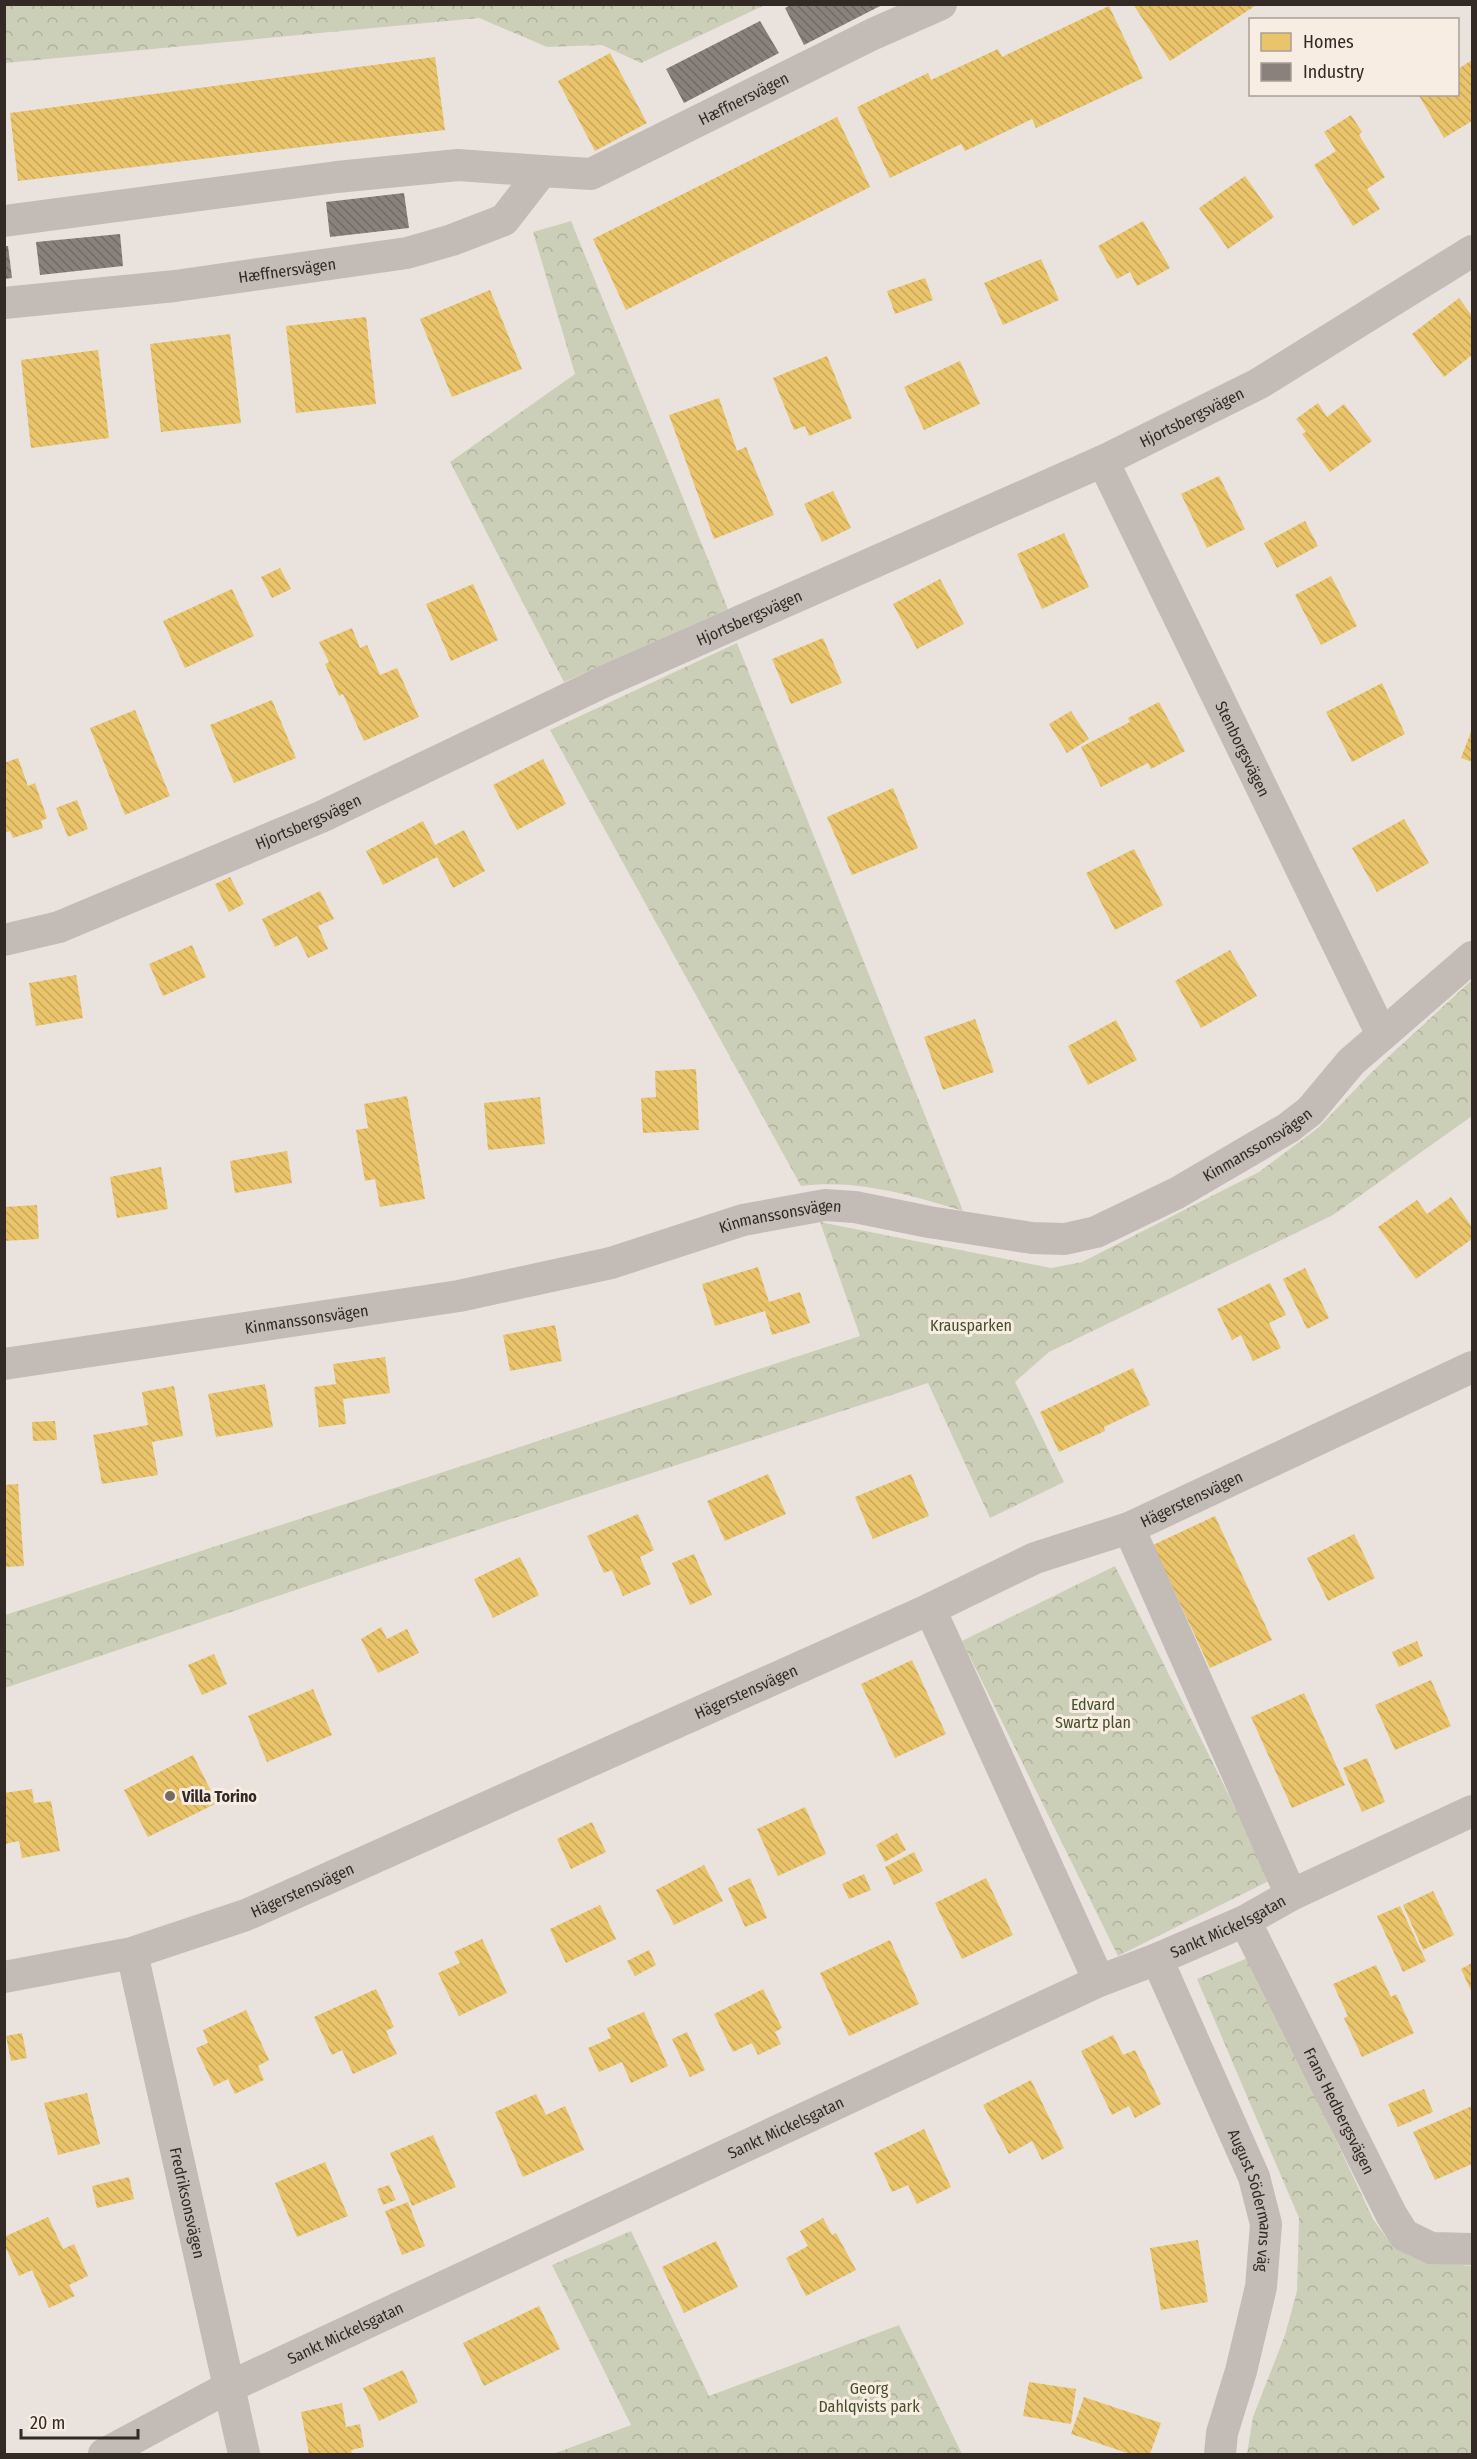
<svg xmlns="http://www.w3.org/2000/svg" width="1477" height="2459" font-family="'Fira Sans Condensed',sans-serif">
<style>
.forest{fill:url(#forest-crowns)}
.homes{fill:url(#homes-back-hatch)}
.industry{fill:url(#industry-back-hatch)}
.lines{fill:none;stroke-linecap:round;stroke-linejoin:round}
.street{stroke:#c3bbb6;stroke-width:32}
.poi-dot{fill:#736a65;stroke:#f8ede3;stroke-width:2}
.labels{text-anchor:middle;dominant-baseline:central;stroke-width:6;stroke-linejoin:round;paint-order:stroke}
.street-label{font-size:16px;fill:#332925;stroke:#f8ede3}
.park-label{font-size:16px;fill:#45502a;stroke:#f8ede3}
.poi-label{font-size:16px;font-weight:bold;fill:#332925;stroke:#f8ede3;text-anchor:start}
</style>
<defs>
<pattern id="forest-crowns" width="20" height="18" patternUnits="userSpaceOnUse" patternTransform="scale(1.5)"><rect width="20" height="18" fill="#cccfb7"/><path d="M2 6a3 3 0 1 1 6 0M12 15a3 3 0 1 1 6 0" fill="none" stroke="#b0b29d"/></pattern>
<pattern id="homes-back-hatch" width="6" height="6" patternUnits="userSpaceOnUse" patternTransform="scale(1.5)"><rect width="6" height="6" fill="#e9c46a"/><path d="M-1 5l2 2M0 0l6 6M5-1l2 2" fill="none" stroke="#c8a85c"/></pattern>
<pattern id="industry-back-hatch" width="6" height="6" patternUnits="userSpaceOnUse" patternTransform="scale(1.5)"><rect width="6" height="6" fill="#8a817c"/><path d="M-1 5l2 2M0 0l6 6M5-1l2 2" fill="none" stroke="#716a65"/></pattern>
</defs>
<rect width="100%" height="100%" fill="#eae3dd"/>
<!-- forest -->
<path class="forest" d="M 5,4 L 765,4 L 765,5 L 641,63 L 602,45 L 547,47 L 479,18 L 5,63 Z
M 571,221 L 728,609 L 564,682 L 450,462 L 575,374 L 533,232 Z
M 737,643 L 963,1211 C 910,1195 857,1179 801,1186 L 550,730 Z
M 1472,980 L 1472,1116 L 1333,1215 L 1049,1352 L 1015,1382 L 1064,1482 L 990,1518 L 928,1383 L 376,1563 L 5,1688 L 5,1615 L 860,1336 L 820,1222 L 1051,1268 L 1082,1262 L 1259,1172 L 1318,1128 L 1373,1071 Z
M 1115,1566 L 1271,1880 L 1118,1956 L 962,1641 Z
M 1250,1957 L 1373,2219 L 1391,2244 L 1429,2262 L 1472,2266 L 1472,2454 L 1247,2454 L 1253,2417 L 1285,2335 L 1297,2291 L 1299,2218 L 1197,1979 Z
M 631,2231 L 709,2396 L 899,2325 L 962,2454 L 553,2454 L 631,2425 L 552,2265 Z"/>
<!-- homes -->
<path class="homes" d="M 1133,4 L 1258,4 L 1170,61 Z
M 1109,6 L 1143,78 L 1036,128 L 1032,119 L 965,151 L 961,144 L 890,178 L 857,107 L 928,73 L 931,80 L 998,49 L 1002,57 Z
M 610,53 L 647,123 L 595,151 L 558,81 Z
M 435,57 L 445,130 L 18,181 L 10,113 Z
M 1472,60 L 1472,121 L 1444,138 L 1418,94 L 1458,94 L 1458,69 Z
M 1351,115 L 1362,132 L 1359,135 L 1385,177 L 1367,189 L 1380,209 L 1353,226 L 1314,165 L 1336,151 L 1324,132 Z
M 837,117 L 870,187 L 626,310 L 593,239 Z
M 1245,176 L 1274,217 L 1228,249 L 1199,208 Z
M 1143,221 L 1170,268 L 1137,286 L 1130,272 L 1117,279 L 1098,246 Z
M 1041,259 L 1059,300 L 1003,325 L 984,283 Z
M 925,278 L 933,300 L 895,314 L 887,291 Z
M 490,290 L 522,369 L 452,397 L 420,319 Z
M 1459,298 L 1472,316 L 1472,355 L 1444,377 L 1412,334 Z
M 366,317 L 376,404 L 296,413 L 286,326 Z
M 230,334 L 241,423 L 161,432 L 150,344 Z
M 98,350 L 109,438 L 31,448 L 21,360 Z
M 827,356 L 852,418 L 809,436 L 805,426 L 794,430 L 773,378 Z
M 960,361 L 980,404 L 924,430 L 904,387 Z
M 719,398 L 737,451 L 746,447 L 774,515 L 714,539 L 669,415 Z
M 1318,403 L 1327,417 L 1344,404 L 1372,441 L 1330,472 L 1302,434 L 1306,432 L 1296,419 Z
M 1219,476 L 1245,529 L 1207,548 L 1181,494 Z
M 833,491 L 851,528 L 822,542 L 804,504 Z
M 1305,521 L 1318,546 L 1277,568 L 1264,543 Z
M 1064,533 L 1089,587 L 1042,609 L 1017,554 Z
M 280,568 L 291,589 L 272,598 L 261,577 Z
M 1331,576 L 1357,626 L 1321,645 L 1295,595 Z
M 940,579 L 964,624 L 917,649 L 893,604 Z
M 473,584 L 498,640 L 451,661 L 426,604 Z
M 232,589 L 254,636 L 185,668 L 163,621 Z
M 352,628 L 360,648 L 367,645 L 380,675 L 397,668 L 419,717 L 364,741 L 343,694 L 339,696 L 325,664 L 329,662 L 319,642 Z
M 823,638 L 842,683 L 791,704 L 772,659 Z
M 1382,683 L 1405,734 L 1352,762 L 1326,712 Z
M 272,700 L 296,758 L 234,783 L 210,725 Z
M 1159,702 L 1185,751 L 1151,769 L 1148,763 L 1101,787 L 1081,747 L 1130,722 L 1128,718 Z
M 135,710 L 170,796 L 125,815 L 90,728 Z
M 1071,711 L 1089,739 L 1067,753 L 1049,724 Z
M 1472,729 L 1472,762 L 1461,758 Z
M 18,758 L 28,786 L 35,783 L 47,818 L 41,821 L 43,828 L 13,838 L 10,831 L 4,833 L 4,763 Z
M 543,759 L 566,804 L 517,830 L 493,785 Z
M 893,788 L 918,848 L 852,875 L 827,817 Z
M 77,800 L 88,829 L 68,837 L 56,808 Z
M 1404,819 L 1429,863 L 1377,892 L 1352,848 Z
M 423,821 L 435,845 L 464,830 L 485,871 L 453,888 L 437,857 L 383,885 L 366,851 Z
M 1134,849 L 1163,905 L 1115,930 L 1086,873 Z
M 230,877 L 244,904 L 229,912 L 215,884 Z
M 320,891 L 334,919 L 318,926 L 328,949 L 308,958 L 297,936 L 275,947 L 262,919 Z
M 192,945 L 206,977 L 163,996 L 149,964 Z
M 1230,950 L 1257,996 L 1201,1028 L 1175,981 Z
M 76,975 L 83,1018 L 36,1026 L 29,983 Z
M 975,1019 L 994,1072 L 943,1090 L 924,1037 Z
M 1116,1020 L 1137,1060 L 1088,1085 L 1068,1046 Z
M 696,1069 L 699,1130 L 643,1133 L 641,1098 L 656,1097 L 655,1071 Z
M 407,1096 L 425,1199 L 380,1207 L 375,1179 L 365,1181 L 356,1130 L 368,1128 L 364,1104 Z
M 540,1097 L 545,1144 L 488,1150 L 484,1103 Z
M 287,1151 L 292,1183 L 235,1193 L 230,1161 Z
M 161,1167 L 168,1209 L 117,1218 L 110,1177 Z
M 1451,1197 L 1472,1227 L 1472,1239 L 1416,1279 L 1378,1227 L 1417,1200 L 1427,1214 Z
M 37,1205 L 39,1239 L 4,1241 L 4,1207 Z
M 758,1267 L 769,1302 L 800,1292 L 810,1323 L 772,1335 L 765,1311 L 715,1326 L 702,1284 Z
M 1305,1268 L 1329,1318 L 1307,1329 L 1283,1279 Z
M 1270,1283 L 1286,1315 L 1269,1323 L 1281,1348 L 1253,1361 L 1241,1335 L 1232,1340 L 1217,1309 Z
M 555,1325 L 562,1361 L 510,1371 L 503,1335 Z
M 385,1357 L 390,1393 L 343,1399 L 346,1424 L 319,1427 L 314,1387 L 336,1384 L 333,1364 Z
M 1133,1368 L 1150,1405 L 1104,1427 L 1105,1431 L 1059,1452 L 1040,1412 Z
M 265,1384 L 273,1427 L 216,1437 L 208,1394 Z
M 174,1386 L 183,1436 L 152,1442 L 158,1475 L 102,1484 L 93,1435 L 148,1425 L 142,1392 Z
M 55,1421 L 57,1440 L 33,1441 L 32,1422 Z
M 768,1474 L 786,1514 L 725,1541 L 707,1501 Z
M 911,1474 L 929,1516 L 873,1539 L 855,1497 Z
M 18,1484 L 24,1566 L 4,1567 L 4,1485 Z
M 638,1514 L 654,1550 L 640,1557 L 651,1584 L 623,1596 L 612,1570 L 604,1573 L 587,1536 Z
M 1215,1516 L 1272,1640 L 1210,1668 L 1153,1545 Z
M 1354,1534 L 1375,1578 L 1328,1601 L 1307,1558 Z
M 694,1554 L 712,1595 L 690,1605 L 672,1563 Z
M 520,1557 L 539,1595 L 493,1618 L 474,1579 Z
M 381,1627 L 387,1639 L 407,1629 L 419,1653 L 378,1673 L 361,1639 Z
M 1417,1641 L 1423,1656 L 1399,1667 L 1392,1652 Z
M 214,1654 L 227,1684 L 202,1695 L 188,1665 Z
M 912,1660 L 946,1734 L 895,1758 L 861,1684 Z
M 1431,1680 L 1451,1726 L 1395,1750 L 1375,1705 Z
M 313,1689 L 332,1735 L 267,1762 L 248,1716 Z
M 1304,1693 L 1345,1785 L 1292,1808 L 1251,1717 Z
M 193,1755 L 217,1803 L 148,1837 L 124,1790 Z
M 1367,1758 L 1385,1802 L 1362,1812 L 1343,1768 Z
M 32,1789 L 34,1803 L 51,1801 L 60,1851 L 22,1858 L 19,1841 L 4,1844 L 4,1793 Z
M 805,1807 L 826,1854 L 778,1876 L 757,1829 Z
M 592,1822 L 606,1852 L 571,1869 L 557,1839 Z
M 897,1833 L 906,1850 L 885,1862 L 876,1845 Z
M 914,1852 L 923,1871 L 894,1885 L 885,1867 Z
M 704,1865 L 723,1901 L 674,1925 L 656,1890 Z
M 864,1874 L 871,1890 L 849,1899 L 842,1884 Z
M 750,1878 L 767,1918 L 745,1927 L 728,1888 Z
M 986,1878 L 1013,1935 L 962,1959 L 935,1903 Z
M 1433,1891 L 1454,1935 L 1423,1950 L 1403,1905 Z
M 600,1905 L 616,1939 L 566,1963 L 550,1929 Z
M 1400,1906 L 1426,1961 L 1403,1972 L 1377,1916 Z
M 482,1939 L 507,1993 L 459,2016 L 438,1973 L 460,1963 L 454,1952 Z
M 890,1940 L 919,2004 L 849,2036 L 820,1973 Z
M 649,1950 L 656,1965 L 635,1976 L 627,1961 Z
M 1472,1963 L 1472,1993 L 1461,1969 Z
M 1376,1965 L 1391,1997 L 1396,1994 L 1414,2033 L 1362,2057 L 1344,2018 L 1348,2016 L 1333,1984 Z
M 376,1989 L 394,2027 L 386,2031 L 397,2054 L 353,2074 L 342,2050 L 332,2055 L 314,2017 Z
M 763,1989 L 782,2028 L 775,2032 L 781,2044 L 758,2055 L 752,2043 L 733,2052 L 714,2014 Z
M 246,2010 L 269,2060 L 258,2066 L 264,2080 L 235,2094 L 228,2079 L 214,2086 L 196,2048 L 208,2043 L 203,2030 Z
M 644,2012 L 668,2066 L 631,2083 L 622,2062 L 599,2072 L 588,2048 L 611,2038 L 607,2028 Z
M 687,2032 L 705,2070 L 690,2077 L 672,2039 Z
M 22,2033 L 27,2058 L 11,2061 L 6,2036 Z
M 1113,2035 L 1123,2055 L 1135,2050 L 1161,2104 L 1135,2118 L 1129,2106 L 1112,2115 L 1081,2051 Z
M 1031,2080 L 1064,2148 L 1042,2160 L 1032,2141 L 1009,2154 L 983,2105 Z
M 1424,2089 L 1433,2112 L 1398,2127 L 1388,2104 Z
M 87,2093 L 100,2144 L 58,2155 L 44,2103 Z
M 536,2094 L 546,2115 L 565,2106 L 584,2150 L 523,2177 L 495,2112 Z
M 1472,2106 L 1472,2164 L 1435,2180 L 1413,2132 Z
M 924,2129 L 951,2187 L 917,2204 L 908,2185 L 892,2192 L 874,2153 Z
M 433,2135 L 456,2187 L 412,2206 L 390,2153 Z
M 325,2162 L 348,2216 L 297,2237 L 275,2183 Z
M 129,2177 L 134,2199 L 97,2208 L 92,2186 Z
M 389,2185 L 396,2200 L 383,2205 L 377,2189 Z
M 408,2202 L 425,2246 L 402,2255 L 385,2211 Z
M 48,2217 L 63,2249 L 74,2244 L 88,2276 L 69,2285 L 75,2296 L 49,2308 L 32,2270 L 19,2276 L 4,2244 L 4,2237 Z
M 823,2218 L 832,2235 L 836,2233 L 856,2270 L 806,2296 L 786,2258 L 808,2246 L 800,2231 Z
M 1198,2240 L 1208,2302 L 1161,2310 L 1150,2248 Z
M 716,2241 L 738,2287 L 684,2313 L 662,2267 Z
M 539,2306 L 560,2349 L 484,2386 L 463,2343 Z
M 403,2370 L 418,2402 L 379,2421 L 363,2388 Z
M 1029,2382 L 1076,2389 L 1071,2424 L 1023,2416 Z
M 1084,2397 L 1161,2423 L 1150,2454 L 1130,2454 L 1071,2434 Z
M 342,2403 L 346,2427 L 360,2424 L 364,2447 L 351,2450 L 352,2454 L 309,2454 L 301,2412 Z"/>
<!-- industry -->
<path class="industry" d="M 792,4 L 884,4 L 804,45 L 785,8 Z
M 760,21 L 779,53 L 684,103 L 666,69 Z
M 404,193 L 409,228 L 330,237 L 326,202 Z
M 120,234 L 123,266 L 40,275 L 36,242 Z
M 4,246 L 8,246 L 12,278 L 4,279 Z"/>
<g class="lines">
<!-- street -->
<g class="street">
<path d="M 4,221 L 337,177 L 458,165 L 542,171"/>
<path id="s1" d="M 4,303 L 175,286 L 407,253 L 452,240 L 504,220 L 542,171 L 591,174 L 873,34 L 941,4"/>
<path id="s2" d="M 1103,461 L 1382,1035"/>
<path id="s3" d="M 4,940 L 59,927 L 321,817 L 603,682 L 1103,461 L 1258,384 L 1472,251"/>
<path id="s4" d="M 4,1364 L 459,1296 L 611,1263 L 743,1220 L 825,1205 L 855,1207 L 929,1222 L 1032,1238 L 1065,1239 L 1096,1232 L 1177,1193 L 1288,1128 L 1310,1111 L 1351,1062 L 1472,957"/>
<path d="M 1129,1528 L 1291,1895"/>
<path d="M 930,1609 L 1099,1981"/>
<path id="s5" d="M 1245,1921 L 1391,2214 L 1404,2235 L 1431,2248 L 1472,2249"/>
<path id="s6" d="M 132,1953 L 244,2454"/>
<path id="s7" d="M 1157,1959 L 1254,2177 L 1266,2224 L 1261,2287 L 1241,2371 L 1222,2433 L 1220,2454"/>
<path id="s8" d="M 4,1977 L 132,1953 L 246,1915 L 930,1609 L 1035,1558 L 1129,1528 L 1472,1367"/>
<path id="s9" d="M 104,2454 L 229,2387 L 1099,1981 L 1157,1959 L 1245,1921 L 1291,1895 L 1472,1811"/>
</g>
</g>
<!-- markers -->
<circle class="poi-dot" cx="170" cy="1796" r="6"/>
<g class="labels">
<!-- street labels -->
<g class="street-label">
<text stroke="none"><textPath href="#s1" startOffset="790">Hæffnersvägen</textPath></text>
<text stroke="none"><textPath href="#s1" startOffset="285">Hæffnersvägen</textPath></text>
<text stroke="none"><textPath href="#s3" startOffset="1299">Hjortsbergsvägen</textPath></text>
<text stroke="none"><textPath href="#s3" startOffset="813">Hjortsbergsvägen</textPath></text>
<text stroke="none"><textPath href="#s2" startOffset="320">Stenborgsvägen</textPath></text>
<text stroke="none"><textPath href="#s3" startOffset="327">Hjortsbergsvägen</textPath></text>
<text stroke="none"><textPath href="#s4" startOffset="1296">Kinmanssonsvägen</textPath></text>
<text stroke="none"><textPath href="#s4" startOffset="792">Kinmanssonsvägen</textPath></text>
<text stroke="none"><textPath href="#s4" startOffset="306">Kinmanssonsvägen</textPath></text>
<text stroke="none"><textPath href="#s8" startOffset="1284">Hägerstensvägen</textPath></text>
<text stroke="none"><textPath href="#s8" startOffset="798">Hägerstensvägen</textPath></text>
<text stroke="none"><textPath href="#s8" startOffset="312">Hägerstensvägen</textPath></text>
<text stroke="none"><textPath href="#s9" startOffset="1242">Sankt Mickelsgatan</textPath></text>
<text stroke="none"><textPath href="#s5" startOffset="212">Frans Hedbergsvägen</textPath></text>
<text stroke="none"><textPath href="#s9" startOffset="756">Sankt Mickelsgatan</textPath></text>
<text stroke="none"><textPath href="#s7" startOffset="261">August Södermans väg</textPath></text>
<text stroke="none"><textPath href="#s6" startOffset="256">Fredriksonsvägen</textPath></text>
<text stroke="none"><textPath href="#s9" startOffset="270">Sankt Mickelsgatan</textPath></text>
</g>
<!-- park labels -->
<g class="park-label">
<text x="971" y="1325">Krausparken</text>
<text x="1093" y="1704">Edvard<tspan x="1093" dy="18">Swartz plan</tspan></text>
<text x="869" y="2388">Georg<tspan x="869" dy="18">Dahlqvists park</tspan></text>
</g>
<!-- poi labels -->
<g class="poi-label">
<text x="182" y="1796">Villa Torino</text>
</g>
</g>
<!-- border -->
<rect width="1477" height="2459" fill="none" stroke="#332925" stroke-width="12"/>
<!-- legend -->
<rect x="1249" y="18" width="210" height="78" fill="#f8ede3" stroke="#a99f97" stroke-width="1.5"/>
<rect x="1261" y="33" width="30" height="18" fill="#e9c46a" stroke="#a99f97" stroke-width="1.5"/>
<text x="1303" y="48" font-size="18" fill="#332925">Homes</text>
<rect x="1261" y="63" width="30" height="18" fill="#8a817c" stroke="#a99f97" stroke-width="1.5"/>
<text x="1303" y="78" font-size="18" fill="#332925">Industry</text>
<!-- scale -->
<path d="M21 2429v9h117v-9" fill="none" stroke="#332925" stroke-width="3"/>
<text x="30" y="2429" font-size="18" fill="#332925" stroke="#f8ede3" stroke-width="4.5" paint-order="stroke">20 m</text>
</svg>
